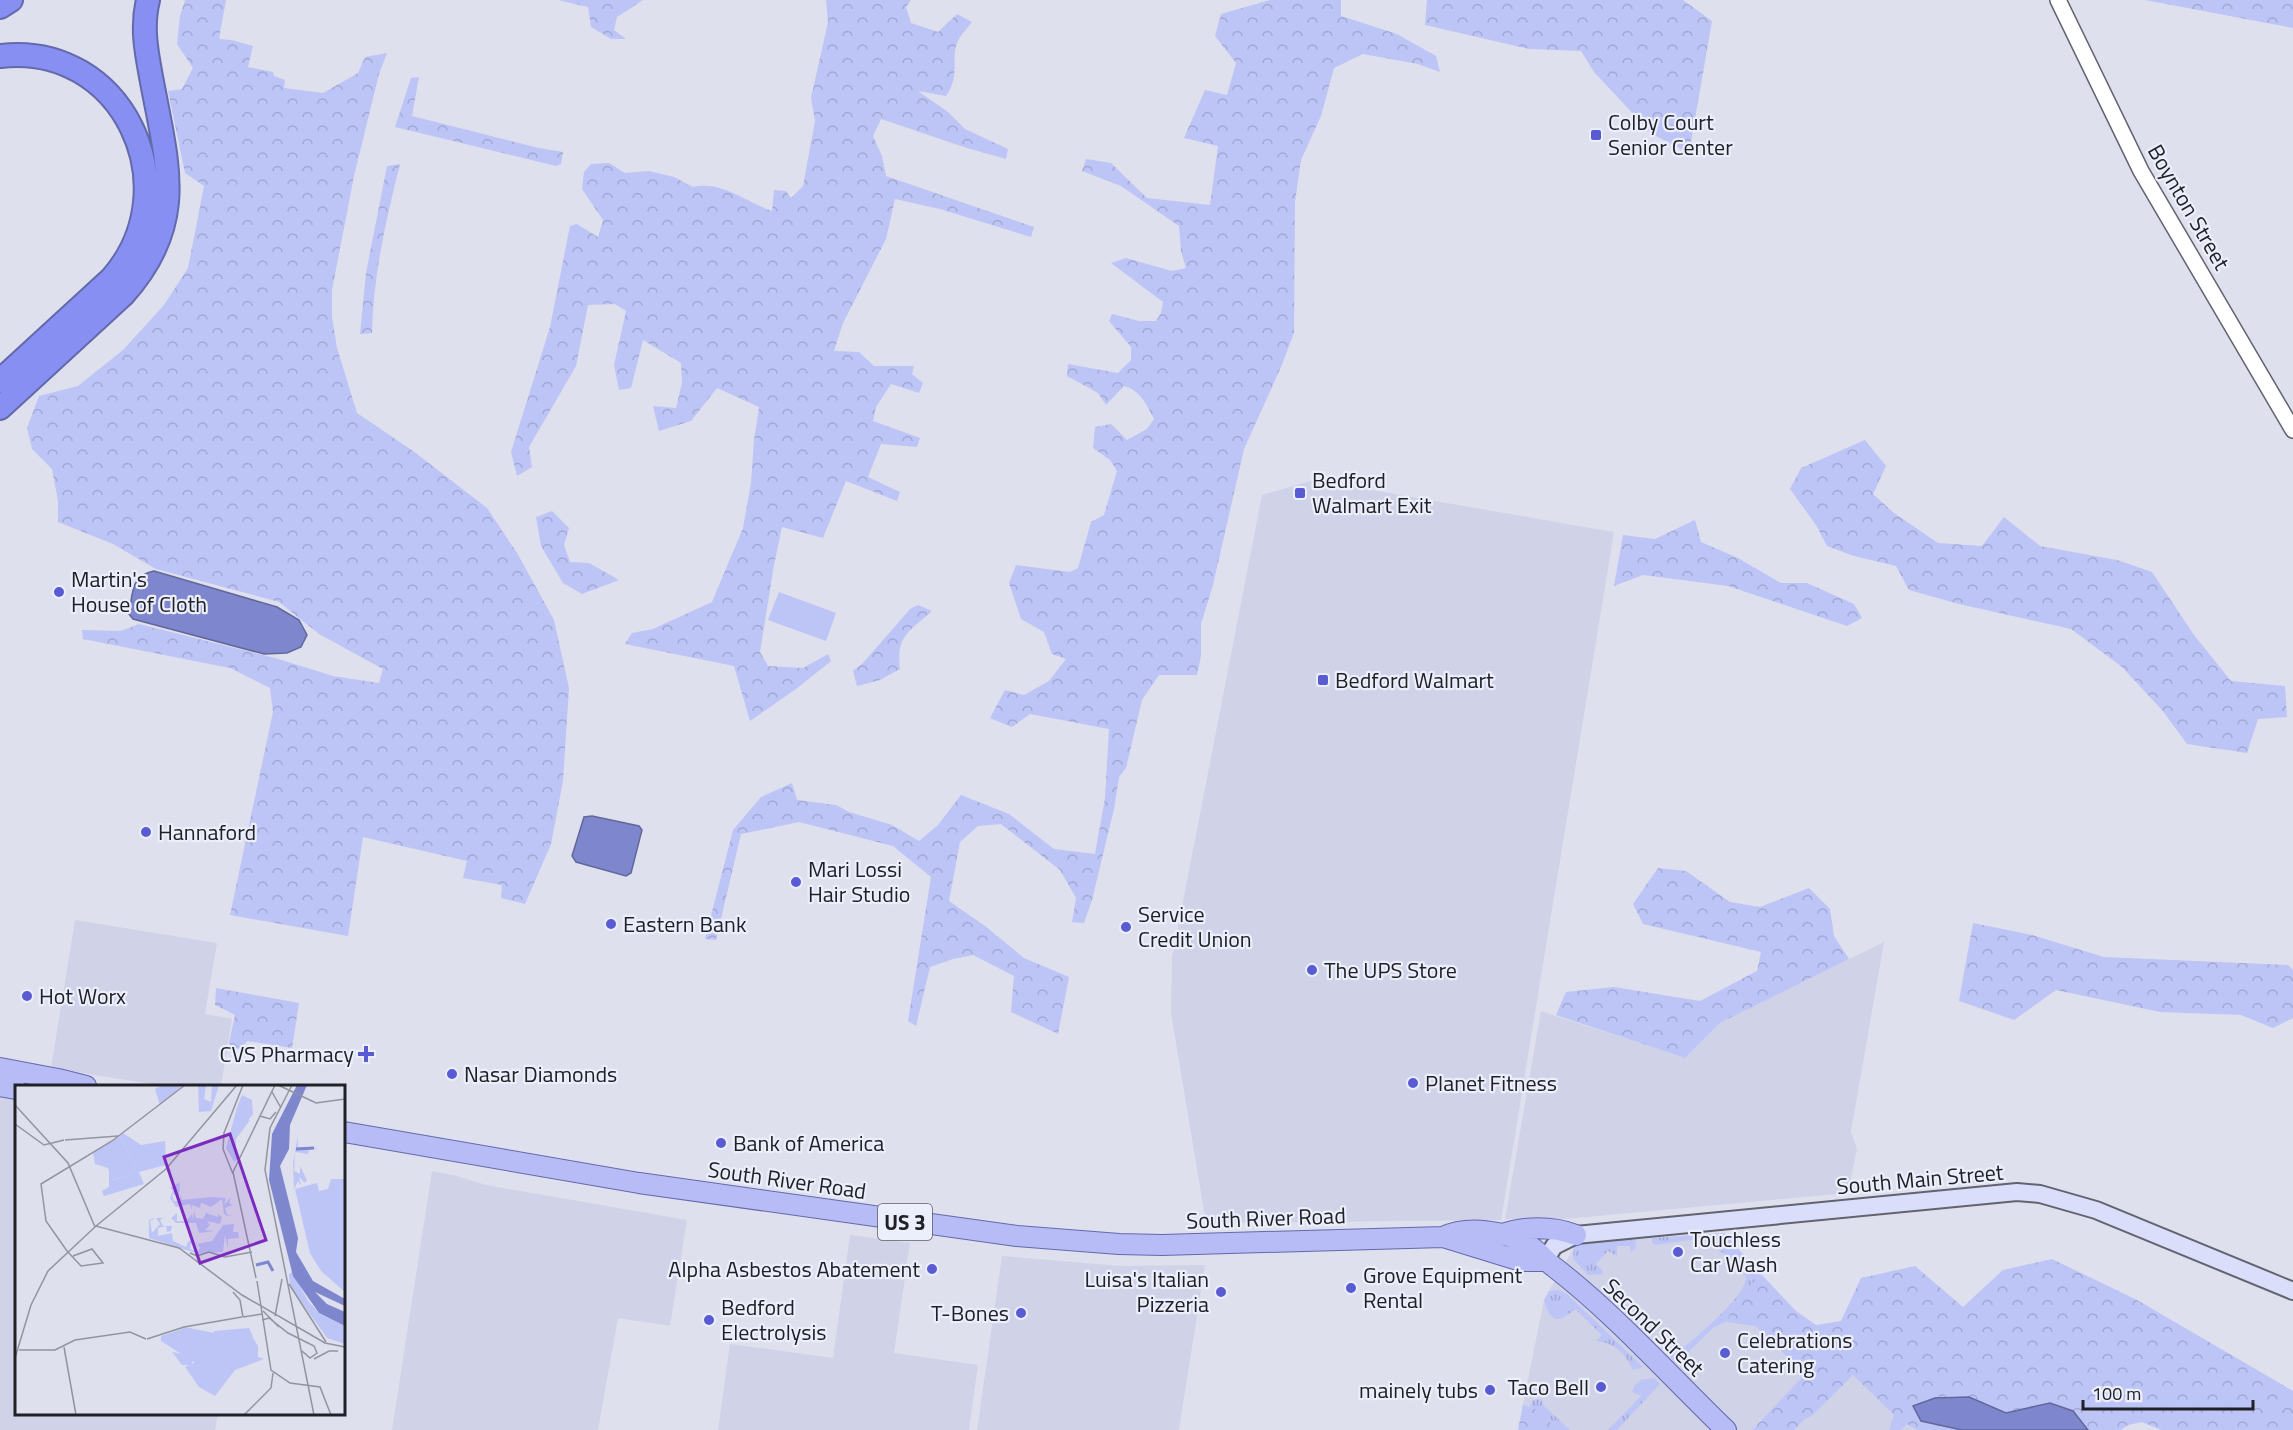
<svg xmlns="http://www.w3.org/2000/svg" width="2293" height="1430" font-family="'Titillium Web',sans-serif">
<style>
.built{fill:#d0d3e8}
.grass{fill:url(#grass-tufts)}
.forest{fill:url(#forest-crowns)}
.park{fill:#bdc4f6}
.water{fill:#7e87cd;stroke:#62689b;stroke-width:1.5}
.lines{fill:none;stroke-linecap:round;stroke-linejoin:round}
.tertiary-casing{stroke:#61636e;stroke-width:18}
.secondary-casing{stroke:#61636e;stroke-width:20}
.primary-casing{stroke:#6369ab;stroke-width:22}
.motorway-casing{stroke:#6369ab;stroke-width:26}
.tertiary{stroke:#fff;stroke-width:15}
.secondary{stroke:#dbdefb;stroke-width:16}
.primary{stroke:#b7bcf7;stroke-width:20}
.motorway{stroke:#8790f2;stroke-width:22}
.poi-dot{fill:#595bd3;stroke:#ebeefb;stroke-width:2}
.labels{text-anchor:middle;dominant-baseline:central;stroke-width:4.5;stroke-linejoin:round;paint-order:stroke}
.shield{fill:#ebeefb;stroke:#5d5e66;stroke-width:1.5}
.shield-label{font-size:21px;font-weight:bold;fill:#202126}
.poi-label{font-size:22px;fill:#202126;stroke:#ebeefb;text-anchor:start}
.street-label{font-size:22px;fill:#202126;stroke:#ebeefb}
.inset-river{fill:none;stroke:#7e87cd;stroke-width:3}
.inset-road{fill:none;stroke:#92949e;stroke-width:1.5}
.view{fill:#7b2cbf;fill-opacity:0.15;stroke:#7b2cbf;stroke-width:3}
.inset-edge{fill:none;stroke:#202126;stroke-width:3}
</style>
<defs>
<pattern id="grass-tufts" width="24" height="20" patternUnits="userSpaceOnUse" patternTransform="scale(1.5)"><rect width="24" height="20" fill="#bdc4f6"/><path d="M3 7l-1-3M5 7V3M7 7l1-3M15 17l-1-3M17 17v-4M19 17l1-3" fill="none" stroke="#a2a8d3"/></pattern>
<pattern id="forest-crowns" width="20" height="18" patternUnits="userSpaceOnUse" patternTransform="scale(1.5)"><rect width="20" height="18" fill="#bdc4f6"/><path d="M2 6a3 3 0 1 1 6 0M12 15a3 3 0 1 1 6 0" fill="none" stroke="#a2a8d3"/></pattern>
</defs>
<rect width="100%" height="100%" fill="#dee0ee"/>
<!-- built -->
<path class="built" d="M 1314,480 L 1614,532 L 1501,1220 L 1217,1223 L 1210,1221 L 1205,1217 L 1171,1013 L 1172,958 L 1262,495 Z
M 75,920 L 217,943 L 205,1014 L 232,1019 L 221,1086 L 164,1086 L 51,1068 Z
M 1884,942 L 1851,1132 L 1857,1149 L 1848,1193 L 1565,1219 L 1505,1219 L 1541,1011 L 1685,1058 L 1720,1023 Z
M 0,1096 L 16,1099 L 16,1414 L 218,1414 L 215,1430 L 0,1430 Z
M 432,1171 L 457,1176 L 486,1185 L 687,1220 L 670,1326 L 618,1318 L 598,1430 L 392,1430 Z
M 1724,1233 L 1762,1275 L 1738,1297 L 1755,1326 L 1805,1374 L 1752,1430 L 1558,1430 L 1537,1410 L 1523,1404 L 1544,1300 L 1574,1247 L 1633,1237 L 1635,1239 L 1651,1238 Z
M 850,1235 L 910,1243 L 894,1353 L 978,1365 L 969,1430 L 718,1430 L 730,1344 L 833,1358 Z
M 1002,1256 L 1121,1266 L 1205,1265 L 1179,1430 L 977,1430 Z
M 1853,1374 L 1894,1415 L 1917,1430 L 1794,1430 L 1805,1419 L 1812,1416 Z"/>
<!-- grass -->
<path class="grass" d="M 1724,1233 L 1762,1275 L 1738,1297 L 1726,1322 L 1714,1327 L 1676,1364 L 1670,1357 L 1673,1350 L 1680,1351 C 1695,1337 1748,1296 1746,1276 L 1712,1243 C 1695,1236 1674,1243 1656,1245 L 1652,1243 L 1652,1238 Z
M 1633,1237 L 1636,1242 L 1635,1249 L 1631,1252 L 1630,1246 L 1617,1246 L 1617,1256 L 1608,1251 L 1596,1264 L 1603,1271 L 1602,1274 L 1588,1275 L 1573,1259 L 1574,1247 L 1583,1241 Z
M 1559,1290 L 1567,1294 L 1643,1367 L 1633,1370 C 1625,1353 1615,1343 1596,1341 L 1602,1335 L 1575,1309 C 1558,1324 1551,1323 1544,1300 L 1549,1291 Z
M 1654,1378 L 1660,1384 L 1617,1430 L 1608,1430 L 1641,1396 L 1632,1392 C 1636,1380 1641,1379 1654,1378 Z
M 1541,1399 L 1544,1406 L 1570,1430 L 1558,1430 L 1537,1410 L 1530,1407 L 1533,1400 Z"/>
<!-- forest -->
<path class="forest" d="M 185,0 L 226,0 L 219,39 L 231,40 L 253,46 L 248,67 L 273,72 L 274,76 L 285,80 L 284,88 L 323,93 L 358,73 L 365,57 L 387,53 L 379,74 L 354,176 L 332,290 L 332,317 L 337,348 L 357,413 L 413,451 L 487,508 L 517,553 L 554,620 L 569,688 L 563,781 L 551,844 L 525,904 L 501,898 L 502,885 L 463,878 L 467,861 L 363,837 L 348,936 L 230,915 L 273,712 L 270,688 L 230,668 L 83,639 L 82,630 L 121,631 L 139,624 L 275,658 L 333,676 L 379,683 L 383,669 L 319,634 L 279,602 L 156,569 L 113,544 L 58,522 L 58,501 L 52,469 L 32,449 L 27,428 L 39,396 L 78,386 L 123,350 L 164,305 L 188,268 L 204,186 L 185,173 L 168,91 L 182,89 L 193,68 L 177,44 L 180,16 Z
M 558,0 L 643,0 L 617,17 L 614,30 L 626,39 L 611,39 L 591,27 L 588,7 Z
M 826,0 L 911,0 L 906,7 L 911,23 L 938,32 L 957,14 L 972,22 C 968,28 961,34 958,41 C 950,56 961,76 946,96 L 918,91 L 948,112 L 965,129 L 1008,149 L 1006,159 L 967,148 L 881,119 L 873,136 L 882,156 L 886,176 L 1034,227 L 1031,237 L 940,209 L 895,199 L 886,239 L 843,323 L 834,351 L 859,352 L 874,366 L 914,366 L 912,374 L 923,383 L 919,393 L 891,384 L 876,407 L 873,421 L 920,438 L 917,447 L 881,444 L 868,477 L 900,492 L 897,501 L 846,481 L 823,538 L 782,527 L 774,565 L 760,652 L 768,666 L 803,668 L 828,654 L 831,661 L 796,689 L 750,721 L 734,666 L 625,644 L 632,633 L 653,629 L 712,602 L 743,528 L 751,483 L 754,440 L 759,407 L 717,388 L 691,421 L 659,431 L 653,406 L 676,408 L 682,383 L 681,363 L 643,340 L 631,388 L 619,390 L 614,365 L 626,311 L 615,304 L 588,305 L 576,366 L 529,447 L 532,467 L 517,476 L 511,452 L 550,327 L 570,226 L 577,224 L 598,237 L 603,220 L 582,189 L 584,172 L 591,164 L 609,163 L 625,173 L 649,171 L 674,177 L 693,187 C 721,180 746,202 772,211 L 774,190 L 786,191 L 791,198 L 803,186 L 815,121 L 811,98 L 828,22 Z
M 1270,0 L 1341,0 L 1341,16 L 1397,34 L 1436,56 L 1440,72 L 1418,64 L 1363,54 L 1334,68 L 1321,116 L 1301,160 L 1295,202 L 1294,333 L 1281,367 L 1244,449 L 1213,585 L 1201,624 L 1201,656 L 1197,675 L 1159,675 L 1142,700 L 1126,768 L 1119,777 L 1114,809 L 1092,900 L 1084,923 L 1072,922 L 1076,898 L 1060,870 L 1001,824 L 978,826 L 960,842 L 949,901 L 985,926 L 1024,958 L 1069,977 L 1058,1034 L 1011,1012 L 1014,976 L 973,955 L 953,959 L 930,967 L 916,1026 L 908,1021 L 931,877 L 893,846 L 799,822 L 741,834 L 716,940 L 705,939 L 733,830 L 761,797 L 792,783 L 797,800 L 836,805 L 849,812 L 892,825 L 919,841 L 938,825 L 961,795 L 1009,814 L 1054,849 L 1095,854 L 1105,798 L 1109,729 L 1030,714 L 1012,727 L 990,718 L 1005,690 L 1024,695 L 1049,681 L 1066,659 L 1052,654 L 1044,632 L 1021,619 L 1009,583 L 1016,565 L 1070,572 L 1078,568 L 1091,522 L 1104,515 L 1117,471 L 1110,460 L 1093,448 L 1095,427 L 1111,424 L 1127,440 L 1147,429 L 1154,419 C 1147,405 1140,390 1124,386 L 1106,405 L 1098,393 L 1067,376 L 1068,364 L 1118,373 L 1131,360 L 1131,347 L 1109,321 L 1112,314 L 1139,321 L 1156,321 L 1161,313 L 1163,302 L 1111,263 L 1126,258 L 1172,271 L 1186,268 L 1181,251 L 1179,226 L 1121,186 L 1082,171 L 1086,159 L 1111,163 L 1147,198 L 1210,205 L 1218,146 L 1184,138 L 1205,90 L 1227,95 L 1236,63 L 1215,36 L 1221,14 Z
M 1427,0 L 1683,0 L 1712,21 L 1689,153 L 1652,134 L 1594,72 L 1581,51 L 1529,49 L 1425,25 Z
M 2145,0 L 2293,0 L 2293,28 Z
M 419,77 L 412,116 L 539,148 L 563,152 L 561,164 L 556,166 L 395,127 L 411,78 Z
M 400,164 C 386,220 373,276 372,333 L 360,334 L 366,273 L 387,166 Z
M 1865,440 L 1886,466 L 1873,494 L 1894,513 L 1938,543 L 1982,546 L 2004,517 L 2040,546 L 2117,560 L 2152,572 L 2194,635 L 2231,681 L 2285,686 L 2287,717 L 2258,719 L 2247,753 L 2187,744 L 2162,710 L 2122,667 L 2071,629 L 1959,604 L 1909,590 L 1896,566 L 1854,556 L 1827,546 L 1816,525 L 1790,489 L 1801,468 Z
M 552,511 L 569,528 L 564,545 L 570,562 L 589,563 L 619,580 L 582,594 L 563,583 L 541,546 L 536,517 Z
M 1695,520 L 1701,542 L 1738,558 L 1781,583 L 1807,583 L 1854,604 L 1862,618 L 1847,626 L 1728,586 L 1643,575 L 1614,586 L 1623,535 L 1655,539 Z
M 918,605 L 932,611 C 909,632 896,635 900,669 L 880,680 L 857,686 L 853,671 L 863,663 L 910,609 Z
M 1658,868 L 1686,871 L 1730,902 L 1760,907 L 1809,888 L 1830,909 L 1834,936 L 1849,959 L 1720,1023 L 1685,1058 L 1556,1015 L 1566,992 L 1614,987 L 1700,1001 L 1757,971 L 1761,952 L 1643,924 L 1633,904 Z
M 1973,923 L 2032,935 L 2104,957 L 2288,965 L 2293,970 L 2293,1018 L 2273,1028 L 2241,1015 L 2160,1012 L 2056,990 L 2014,1020 L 1959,1001 Z
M 216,988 L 299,1003 L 292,1048 L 247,1041 L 241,1049 L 232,1048 L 229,1043 L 235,1015 L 215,1005 Z
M 2052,1259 L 2137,1300 L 2293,1391 L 2293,1430 L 2161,1430 L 2142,1422 L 2128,1425 L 2121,1430 L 2088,1430 L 2073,1411 L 2051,1403 L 2006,1414 L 1969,1397 L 1935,1398 L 1921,1421 L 1962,1430 L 1917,1430 L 1907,1424 L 1901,1430 L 1889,1430 L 1894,1415 L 1853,1375 L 1812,1416 L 1805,1419 L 1794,1430 L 1752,1430 L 1805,1374 L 1755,1326 L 1726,1322 L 1738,1297 L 1762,1275 L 1796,1311 L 1816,1325 L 1841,1321 L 1861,1278 L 1915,1266 L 1963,1307 L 2003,1270 Z
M 1523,1404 L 1537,1410 L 1558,1430 L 1518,1430 Z"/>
<!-- park -->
<path class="park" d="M 779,592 L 836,613 L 826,641 L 768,620 Z"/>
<!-- water -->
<path class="water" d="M 154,571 L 277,607 L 299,620 L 307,635 L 301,647 L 287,653 L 264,654 L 133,619 L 129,614 C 133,593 130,576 154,571 Z
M 592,816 L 639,826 L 642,830 L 631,873 L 626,876 L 576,862 L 572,856 L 584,817 Z
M 1969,1397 L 2006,1413 L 2050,1403 L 2073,1411 L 2088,1430 L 1962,1430 L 1921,1421 L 1913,1406 L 1935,1398 Z"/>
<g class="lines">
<defs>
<path id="tertiary" d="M 2058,0 L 2141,171 L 2293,430"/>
<path id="secondary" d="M 1545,1261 L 1554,1246 L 1576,1235 L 2017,1192 L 2040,1194 L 2096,1210 L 2293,1291"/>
<path id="primary" d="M 0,1068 L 58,1079 L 86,1086
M 0,1086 L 16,1089
M 344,1132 L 639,1183 L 1017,1236 L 1119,1244 L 1162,1245 L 1443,1237 C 1469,1225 1506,1231 1530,1246 C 1539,1251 1545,1261 1554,1267 C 1615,1314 1670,1376 1726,1430
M 1500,1235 C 1523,1226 1553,1226 1576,1235
M 1443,1237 L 1521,1261 L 1545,1261"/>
<path id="motorway" d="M 0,7 L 11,0
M 0,56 C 122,41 191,187 112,278 L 0,381
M 0,408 L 123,295 C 187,224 168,167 152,82 C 147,55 141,28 148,0"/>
</defs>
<!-- tertiary casing -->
<use href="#tertiary" class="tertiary-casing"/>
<!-- secondary casing -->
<use href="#secondary" class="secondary-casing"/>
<!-- primary casing -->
<use href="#primary" class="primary-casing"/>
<!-- motorway casing -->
<use href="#motorway" class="motorway-casing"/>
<!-- tertiary -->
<use href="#tertiary" class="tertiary"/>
<!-- secondary -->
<use href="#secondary" class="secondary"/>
<!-- primary -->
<use href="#primary" class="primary"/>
<!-- motorway -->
<use href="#motorway" class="motorway"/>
</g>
<!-- markers -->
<g class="poi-dot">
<rect x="1590" y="129" width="12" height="12" rx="3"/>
<rect x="1294" y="487" width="12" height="12" rx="3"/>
<circle cx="59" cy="592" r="6"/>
<rect x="1317" y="674" width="12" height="12" rx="3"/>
<circle cx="146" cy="832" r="6"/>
<circle cx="796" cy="882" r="6"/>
<circle cx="611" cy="924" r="6"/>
<circle cx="1126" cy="927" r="6"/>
<circle cx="1312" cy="970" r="6"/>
<circle cx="27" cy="996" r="6"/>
<path d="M363 1045h6v6h6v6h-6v6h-6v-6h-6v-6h6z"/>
<circle cx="452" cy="1074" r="6"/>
<circle cx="1413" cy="1083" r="6"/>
<circle cx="721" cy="1143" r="6"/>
<circle cx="1678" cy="1252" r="6"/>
<circle cx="932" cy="1269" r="6"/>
<circle cx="1351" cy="1288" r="6"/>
<circle cx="1221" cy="1292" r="6"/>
<circle cx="1021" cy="1313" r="6"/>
<circle cx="709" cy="1320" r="6"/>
<circle cx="1725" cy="1353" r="6"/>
<circle cx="1601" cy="1387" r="6"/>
<circle cx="1490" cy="1390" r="6"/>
</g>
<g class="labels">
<!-- shield labels -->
<rect class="shield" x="878" y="1204" width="54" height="36" rx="4.5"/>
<g class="shield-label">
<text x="905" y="1222">US 3</text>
</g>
<!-- poi labels -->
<g class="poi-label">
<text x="1608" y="122">Colby Court<tspan x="1608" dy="25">Senior Center</tspan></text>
<text x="1312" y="480">Bedford<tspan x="1312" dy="25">Walmart Exit</tspan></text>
<text x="71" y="579">Martin's<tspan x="71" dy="25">House of Cloth</tspan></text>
<text x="1335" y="680">Bedford Walmart</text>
<text x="158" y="832">Hannaford</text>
<text x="808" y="869">Mari Lossi<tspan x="808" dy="25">Hair Studio</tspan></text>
<text x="1138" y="914">Service<tspan x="1138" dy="25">Credit Union</tspan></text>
<text x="623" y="924">Eastern Bank</text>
<text x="1324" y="970">The UPS Store</text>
<text x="39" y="996">Hot Worx</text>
<text x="354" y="1054" text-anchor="end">CVS Pharmacy</text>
<text x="464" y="1074">Nasar Diamonds</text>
<text x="1425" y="1083">Planet Fitness</text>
<text x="733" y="1143">Bank of America</text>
<text x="1690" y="1239">Touchless<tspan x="1690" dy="25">Car Wash</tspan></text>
<text x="920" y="1269" text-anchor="end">Alpha Asbestos Abatement</text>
<text x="1363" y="1275">Grove Equipment<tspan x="1363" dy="25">Rental</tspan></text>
<text x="1209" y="1279" text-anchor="end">Luisa's Italian<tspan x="1209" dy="25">Pizzeria</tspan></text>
<text x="721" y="1307">Bedford<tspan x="721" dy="25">Electrolysis</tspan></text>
<text x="1009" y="1313" text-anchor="end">T-Bones</text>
<text x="1737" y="1340">Celebrations<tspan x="1737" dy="25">Catering</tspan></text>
<text x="1589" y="1387" text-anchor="end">Taco Bell</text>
<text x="1478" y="1390" text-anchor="end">mainely tubs</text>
</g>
<!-- street labels -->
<g class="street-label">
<text transform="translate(2189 207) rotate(60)">Boynton Street</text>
<text transform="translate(1920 1179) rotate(-5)">South Main Street</text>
<text transform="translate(787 1180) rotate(8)">South River Road</text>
<text transform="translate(1266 1218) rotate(-2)">South River Road</text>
<text transform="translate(1654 1327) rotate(44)">Second Street</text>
</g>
</g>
<!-- overview -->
<g transform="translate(15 1085)">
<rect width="330" height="330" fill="#dee0ee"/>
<path d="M 167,244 L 195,248 L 232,244 L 243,261 L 243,272 L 249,274 L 220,285 L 200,311 L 184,302 L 170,282 L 179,278 L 176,271 L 168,270 L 146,256 L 146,251 Z" fill="#bdc4f6"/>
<path d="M 183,0 L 191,0 L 189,14 L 196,17 L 197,0 L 204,0 L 196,26 L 184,27 ZM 221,26 L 225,37 L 235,35 L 221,54 L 221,67 L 225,70 L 220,68 L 224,73 L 219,77 L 211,63 ZM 108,48 L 126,60 L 150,56 L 151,80 L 124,87 L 129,99 L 89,111 L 87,106 L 94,102 L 94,86 L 97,95 L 114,91 L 121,84 L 105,51 ZM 283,51 L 283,62 L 303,63 L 294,65 L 293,69 L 280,67 L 279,86 L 285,89 L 285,81 L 292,95 L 290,98 L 284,92 L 286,101 L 283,96 L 279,104 L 278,78 ZM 165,97 L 164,111 L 157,109 L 159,116 L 164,116 L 166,110 L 167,115 L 197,112 L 211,113 L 209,120 L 216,112 L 214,118 L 218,120 L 210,123 L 212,130 L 217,130 L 212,131 L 209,129 L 207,114 L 196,122 L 186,118 L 185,123 L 177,120 L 176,125 L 175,119 L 161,122 L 155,113 L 158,105 L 155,103 ZM 179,126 L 181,133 L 188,134 L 191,128 L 203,132 L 203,129 L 207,132 L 205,139 L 192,136 L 195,140 L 190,145 L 199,146 L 184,148 L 181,138 L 161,138 L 156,133 L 162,128 L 162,136 L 171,136 L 177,129 L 178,135 ZM 141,133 L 148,133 L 145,135 L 148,141 L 157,141 L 156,146 L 152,147 L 151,141 L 143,143 L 143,151 L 157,148 L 158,156 L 171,162 L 174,155 L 180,159 L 176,159 L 175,164 L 182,167 L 185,163 L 182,159 L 197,156 L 208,140 L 219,139 L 218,147 L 223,147 L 224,153 L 213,154 L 213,164 L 210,150 L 208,167 L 184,169 L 134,153 L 134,135 L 139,133 L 139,134 L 135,136 L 137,148 L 145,139 ZM 170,242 L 199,248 L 199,246 L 234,243 L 239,254 L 230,244 L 222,249 L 202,247 L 199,251 L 166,244 ZM 167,256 L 185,260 L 176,280 L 167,280 L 157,267 L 173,270 L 173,263 L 166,259 Z" fill="#bdc4f6"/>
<path d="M 148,0 L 166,2 L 145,20 L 140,4 ZM 105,51 L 121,84 L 114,91 L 96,95 L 93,83 L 80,79 L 78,68 ZM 316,94 L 330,94 L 330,207 L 306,186 L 295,168 L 280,104 L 302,98 L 304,106 L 313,104 Z" fill="#bdc4f6"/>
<path d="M 227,10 L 237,15 L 238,29 L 231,38 L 223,36 L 221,25 ZM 277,187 L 293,216 L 305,229 L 330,241 L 330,259 L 312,253 L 275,201 L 274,189 Z" fill="#bdc4f6"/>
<path d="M 282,0 L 292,0 L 275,40 L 274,64 L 265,81 L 283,153 L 281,167 L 298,196 L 330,214 L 330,221 L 300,207 L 312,219 L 330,227 L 330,241 L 304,228 L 278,191 L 254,95 L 257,49 Z" fill="#7e87cd"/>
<path class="inset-river" d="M 281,64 L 299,63M 241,180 L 253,177 L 258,186"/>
<path class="inset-road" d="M 263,0 L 301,18 L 330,14M 277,0 L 255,43 L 250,85 L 299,330M 257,7 L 266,23M 0,20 L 53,78 L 80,142M 245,31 L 255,34 L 261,27M 0,39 L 29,60 L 49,55M 50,55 L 103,51M 218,89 L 208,64 L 209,48 L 228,0M 81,141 L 151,84 L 222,0M 175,168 L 182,171 L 194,167 L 210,172M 58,171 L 77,164 L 88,178 L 66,181 L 52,166 L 31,136 L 26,99 L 97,56 L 170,0M 210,172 L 237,167M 241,193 L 218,87 L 260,0M 242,196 L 256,285 L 275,298 L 305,302 L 316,330M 274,199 L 311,257M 218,207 L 225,215 L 228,232M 248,226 L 264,242M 260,231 L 267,194M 228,232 L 247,229M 247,235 L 254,233 L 273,248 L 299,261 L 302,268 L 295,273 L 287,266M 132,254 L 169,242 L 227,232M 49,262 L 61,330M 4,265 L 40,265 L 60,255 L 115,247 L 131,254M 0,273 L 16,220 L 33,186 L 81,141 L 164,163 L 227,210 L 310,258 L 330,262M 299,274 L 314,266 L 323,266M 229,330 L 256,303 L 258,288"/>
<path class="view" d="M 215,49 L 251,155 L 185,178 L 149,72 Z"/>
<rect width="330" height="330" class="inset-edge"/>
</g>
<!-- scale -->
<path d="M2083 1400v9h170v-9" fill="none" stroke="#202126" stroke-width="3"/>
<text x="2092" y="1400" font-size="18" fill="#202126" stroke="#ebeefb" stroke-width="4.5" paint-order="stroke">100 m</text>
</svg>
